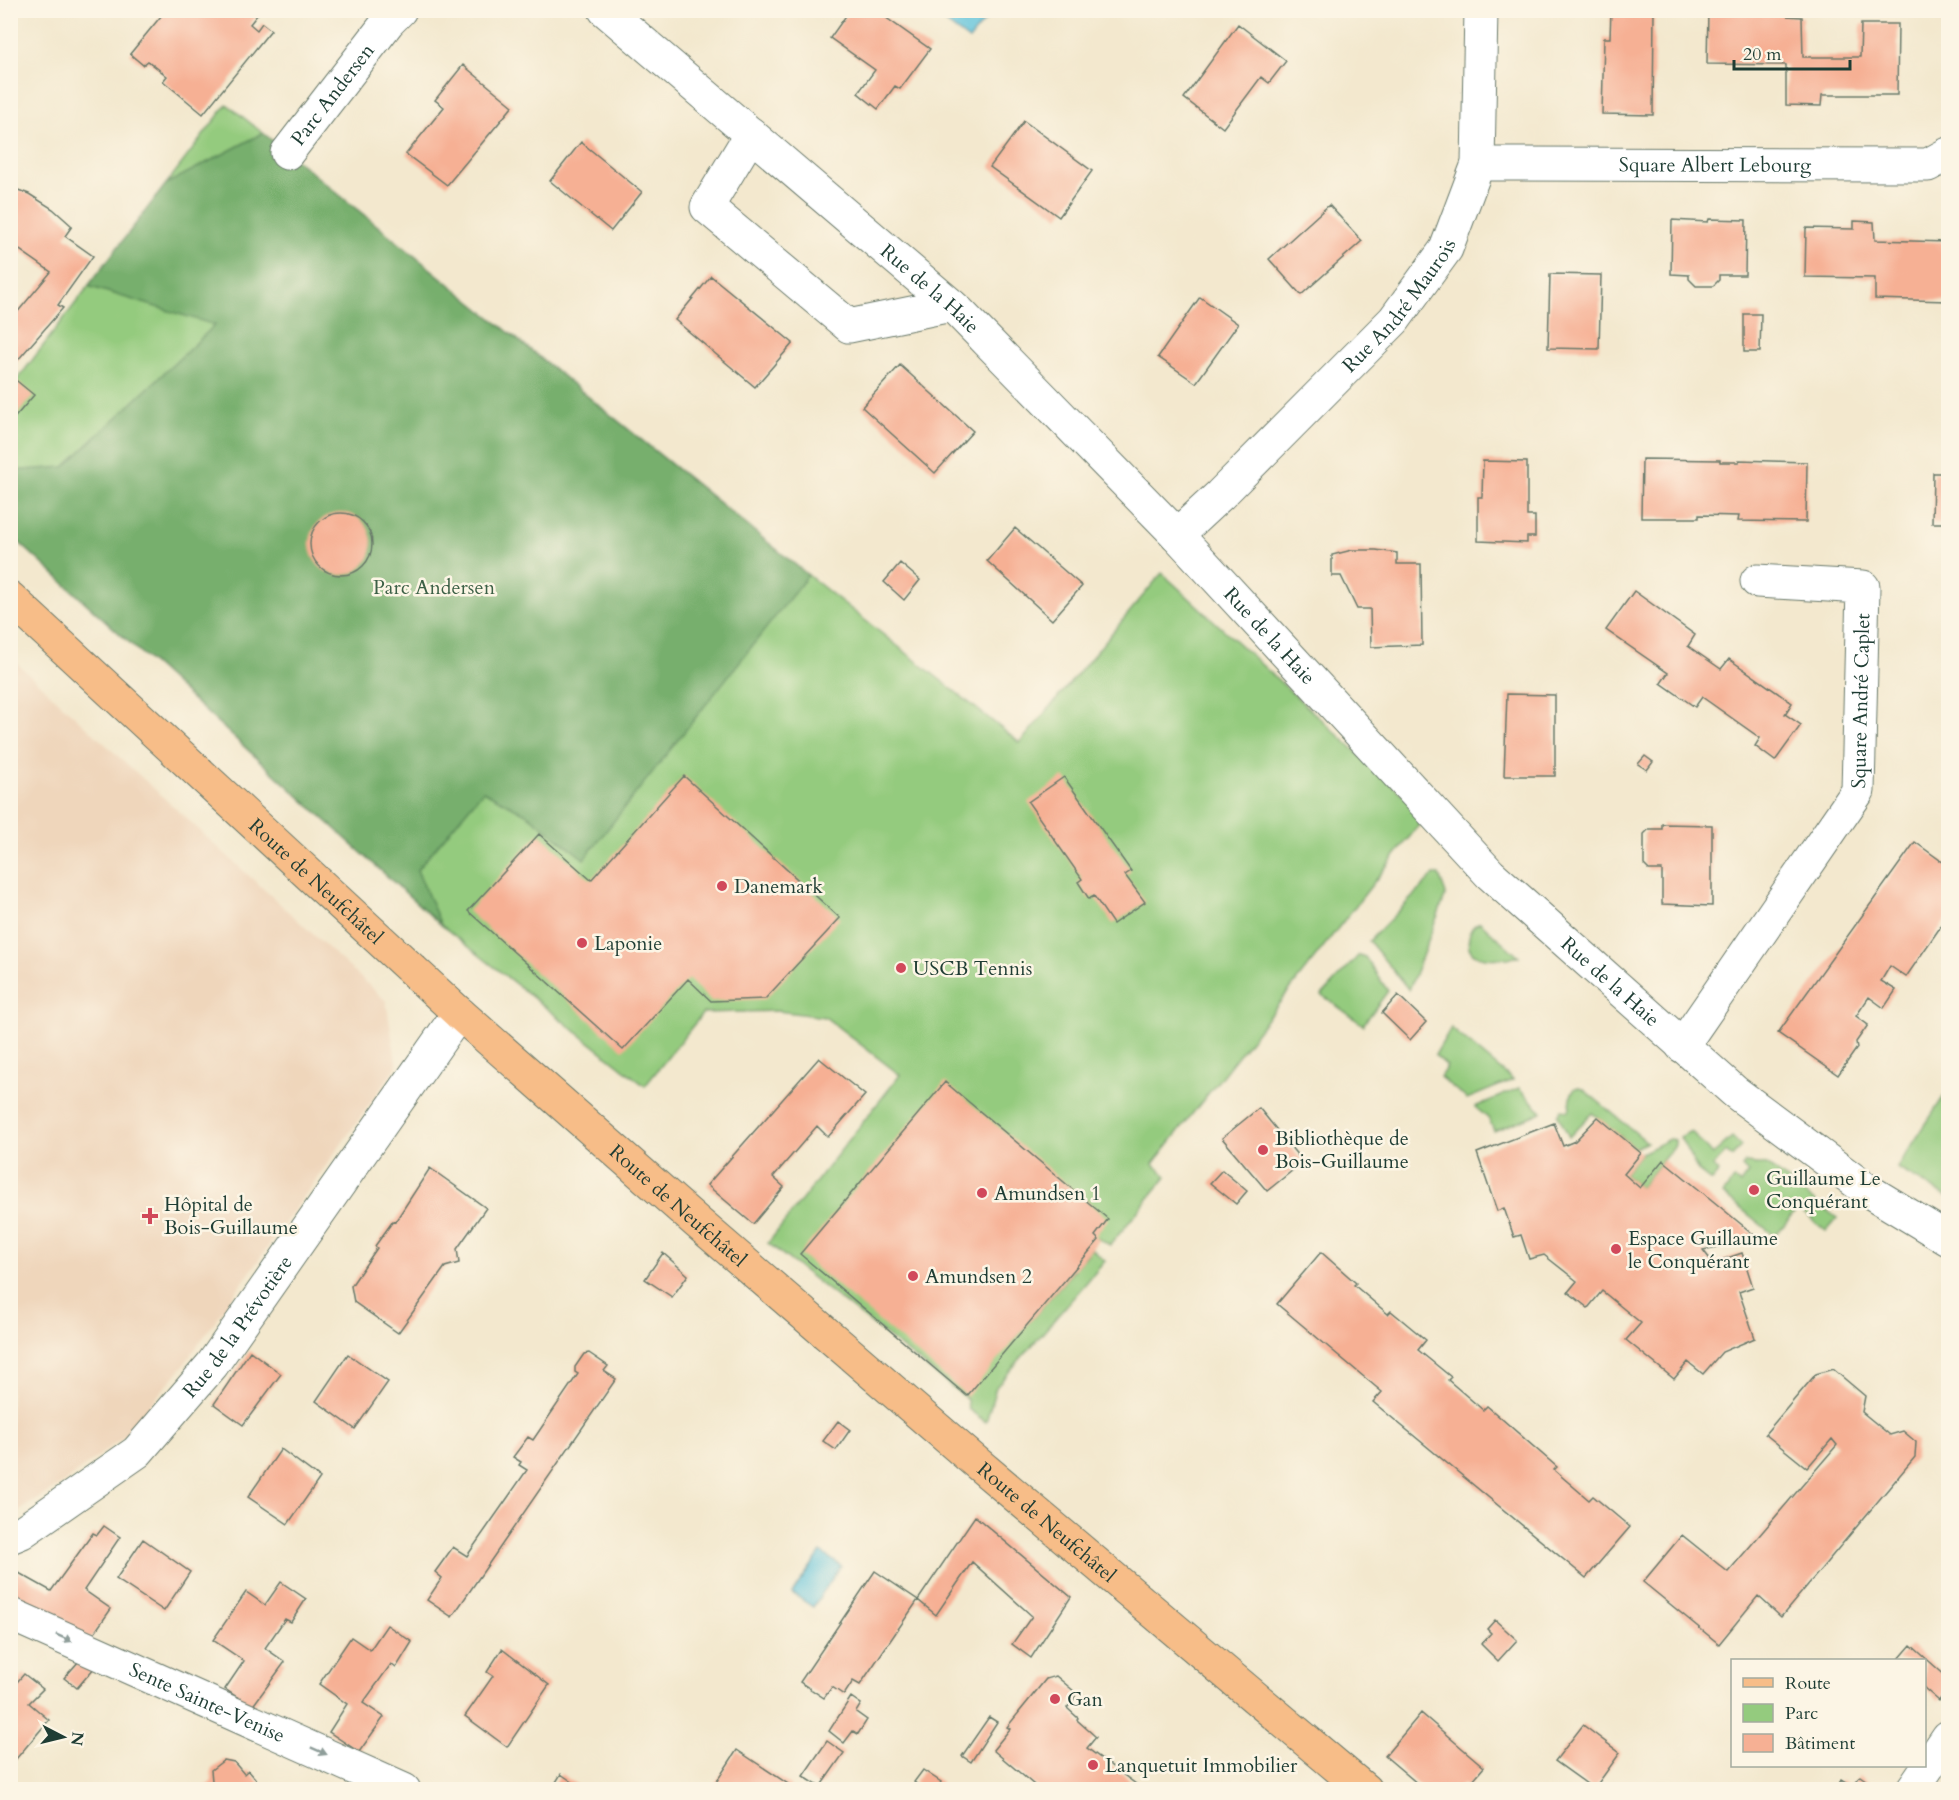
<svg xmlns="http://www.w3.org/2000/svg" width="1959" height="1800" font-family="Cardo,serif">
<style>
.built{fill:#efd6bb}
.green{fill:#94cb7e;stroke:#5a8459;stroke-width:1.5}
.forest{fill:#77af6d;stroke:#4b7650;stroke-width:1.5}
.water{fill:#5fc3dc;stroke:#3f8088;stroke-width:1.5}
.building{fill:#f6b094}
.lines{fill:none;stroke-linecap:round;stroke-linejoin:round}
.minor-casing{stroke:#69796a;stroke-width:35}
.major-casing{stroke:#69796a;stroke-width:35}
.minor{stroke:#fff;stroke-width:33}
.major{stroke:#f7bd88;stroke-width:33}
.oneway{fill:#8f9e9a}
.poi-dot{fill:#d1495b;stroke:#fcf5e5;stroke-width:2}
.labels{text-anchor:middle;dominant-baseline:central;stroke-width:5;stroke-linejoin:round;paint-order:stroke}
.street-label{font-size:20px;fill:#1f3d34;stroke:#fcf5e5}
.park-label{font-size:20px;fill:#3c6046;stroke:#fcf5e5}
.poi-label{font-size:20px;fill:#1f3d34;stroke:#fcf5e5;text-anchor:start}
</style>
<rect width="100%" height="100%" fill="#fcf5e5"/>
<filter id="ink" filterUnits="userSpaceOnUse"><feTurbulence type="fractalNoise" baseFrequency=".0167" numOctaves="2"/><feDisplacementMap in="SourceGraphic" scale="12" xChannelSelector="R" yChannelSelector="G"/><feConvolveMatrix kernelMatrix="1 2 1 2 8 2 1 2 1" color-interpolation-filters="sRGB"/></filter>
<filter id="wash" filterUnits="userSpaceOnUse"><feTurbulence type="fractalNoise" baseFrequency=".008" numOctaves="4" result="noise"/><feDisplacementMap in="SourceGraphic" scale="24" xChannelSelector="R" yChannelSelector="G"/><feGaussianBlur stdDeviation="1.35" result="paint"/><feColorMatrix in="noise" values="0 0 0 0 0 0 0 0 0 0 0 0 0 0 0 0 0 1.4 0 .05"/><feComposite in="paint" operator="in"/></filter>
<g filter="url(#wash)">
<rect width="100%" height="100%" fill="#f3e8ce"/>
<!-- built -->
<path class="built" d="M 11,658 L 386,1001 L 397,1066 L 183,1366 L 122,1438 L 66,1481 L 11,1516 Z"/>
<!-- green -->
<path class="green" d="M 227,104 L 808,575 L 1020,743 L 1162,573 L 1426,816 L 1153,1164 L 1167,1176 L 1110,1245 L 1095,1237 L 1011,1343 L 1092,1249 L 1105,1261 L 996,1387 L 986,1422 L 968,1409 L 967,1399 L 768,1243 L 900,1075 L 825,1017 L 778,1011 L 703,1013 L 645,1086 L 441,925 L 11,535 L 11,388 Z
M 1434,875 L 1439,875 L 1446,894 L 1409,990 L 1369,941 Z
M 1480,922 L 1519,957 C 1502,958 1463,965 1469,937 C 1470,929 1473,925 1480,922 Z
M 1359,955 L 1365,957 L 1388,991 L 1363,1025 L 1322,995 Z
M 1451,1028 L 1513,1080 L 1467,1099 L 1440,1077 L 1447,1066 L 1435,1055 Z
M 1519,1088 L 1542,1112 L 1494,1131 L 1489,1119 L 1475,1107 Z
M 1579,1088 L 1583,1089 L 1647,1142 L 1635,1148 L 1592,1113 L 1569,1137 L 1558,1115 L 1561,1110 L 1569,1111 L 1572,1092 L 1575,1088 Z
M 1948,1090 L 1948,1197 L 1897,1168 Z
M 1691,1131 L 1712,1155 L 1732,1137 L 1741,1146 L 1732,1157 L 1726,1152 L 1713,1166 L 1719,1172 L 1711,1181 L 1698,1171 L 1680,1137 Z
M 1669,1139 L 1675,1140 L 1675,1145 L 1640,1188 L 1624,1174 L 1641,1153 Z
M 1745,1163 L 1767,1165 L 1837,1218 L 1826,1231 L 1798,1208 L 1775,1236 L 1723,1194 L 1734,1179 L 1740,1184 L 1748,1173 L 1742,1167 Z"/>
<!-- forest -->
<path class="forest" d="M 263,133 L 808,575 L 584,859 L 528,815 L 483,791 L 417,870 L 441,925 L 11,535 L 11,471 L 64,467 L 215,325 L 88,286 L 166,184 Z"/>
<!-- water -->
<path class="water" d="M 930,11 L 975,11 L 986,19 L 969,40 Z
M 821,1552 L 841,1566 L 813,1607 L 792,1593 Z"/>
<g id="blocks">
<!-- building -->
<path class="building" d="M 166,10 L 261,10 L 250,24 L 257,30 L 262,23 L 271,30 L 203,114 L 163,81 L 167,76 L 148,61 L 143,65 L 130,54 Z
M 850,10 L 875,10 L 930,49 L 900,89 L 895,86 L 878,109 L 858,93 L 875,70 L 830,38 Z
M 1611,10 L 1654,10 L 1653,115 L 1602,114 L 1604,38 L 1610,38 Z
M 1708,10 L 1786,10 L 1787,16 L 1802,17 L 1803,57 L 1860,57 L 1861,24 L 1898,24 L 1897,95 L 1822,95 L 1821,106 L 1786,105 L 1786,65 L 1707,64 Z
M 1238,24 L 1286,61 L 1269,83 L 1261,77 L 1223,128 L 1184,98 Z
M 463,65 L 513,106 L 447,185 L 406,154 L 444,107 L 435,100 Z
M 1024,121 L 1092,171 L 1059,217 L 990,167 Z
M 581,142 L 642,192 L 611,231 L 550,181 Z
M 10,187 L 29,194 L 53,209 L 72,226 L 65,236 L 93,256 L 58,305 L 63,308 L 10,369 L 10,321 L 51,272 L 10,243 Z
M 1329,205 L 1362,241 L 1301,295 L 1269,259 Z
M 1709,219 L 1746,220 L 1745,275 L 1719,275 L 1719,280 L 1713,286 L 1696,286 L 1689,279 L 1689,275 L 1671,274 L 1672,220 L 1708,222 Z
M 1854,221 L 1874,222 L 1875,240 L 1948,242 L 1948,301 L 1875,299 L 1875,278 L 1805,277 L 1806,228 L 1854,229 Z
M 1550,274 L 1601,275 L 1599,349 L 1548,348 Z
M 711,276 L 793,343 L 755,387 L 675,320 Z
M 1200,297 L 1238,324 L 1196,383 L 1158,357 Z
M 1744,314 L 1761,314 L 1760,352 L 1744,352 Z
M 900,365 L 973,431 L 935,473 L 862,407 Z
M 12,377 L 34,395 L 10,423 L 10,379 Z
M 1642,459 L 1720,460 L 1720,462 L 1739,462 L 1739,460 L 1807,462 L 1806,522 L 1738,521 L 1739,516 L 1699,515 L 1699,518 L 1641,518 Z
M 1483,461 L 1527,462 L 1527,516 L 1535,516 L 1535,537 L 1527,537 L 1527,543 L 1478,541 L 1478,497 L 1482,497 Z
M 1933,473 L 1948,473 L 1948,523 L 1932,523 Z
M310 544a31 31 0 1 1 62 0a31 31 0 1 1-62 0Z
M 1015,528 L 1082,586 L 1052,620 L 987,561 Z
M 1352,550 L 1376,550 L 1397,553 L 1397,564 L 1421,564 L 1422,645 L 1371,647 L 1370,609 L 1357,609 L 1341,576 L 1332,576 L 1332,555 Z
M 900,563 L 920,580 L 904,600 L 884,582 Z
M 1634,591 L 1695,635 L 1688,646 L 1721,669 L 1729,659 L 1792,703 L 1785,714 L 1801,725 L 1775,761 L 1755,746 L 1760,738 L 1702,697 L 1695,707 L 1661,683 L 1668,673 L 1606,630 Z
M 1507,694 L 1555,695 L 1555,776 L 1504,776 Z
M 1645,756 L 1653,762 L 1647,770 L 1638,764 Z
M 684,776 L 840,918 L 765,999 L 711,1001 L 688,979 L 623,1050 L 468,911 L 539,834 L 591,880 Z
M 1064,777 L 1131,871 L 1125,875 L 1145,902 L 1113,924 L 1094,896 L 1089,899 L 1078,882 L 1082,879 L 1028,802 Z
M 1662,824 L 1712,825 L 1712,906 L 1662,904 L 1662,870 L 1649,870 L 1644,865 L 1644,834 L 1649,829 L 1662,829 Z
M 1915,842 L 1948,866 L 1948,916 L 1906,977 L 1890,966 L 1881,981 L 1896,990 L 1884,1008 L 1869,997 L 1856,1016 L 1868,1025 L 1856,1042 L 1857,1048 L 1838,1075 L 1778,1033 Z
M 1398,995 L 1426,1022 L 1410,1040 L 1382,1013 Z
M 819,1058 L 865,1095 L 828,1137 L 817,1126 L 773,1177 L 784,1187 L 753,1224 L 707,1185 Z
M 945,1082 L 1108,1219 L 1095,1236 L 1099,1240 L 967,1396 L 800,1254 Z
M 1259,1108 L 1303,1162 L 1267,1191 L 1222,1138 Z
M 1598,1117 L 1641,1153 L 1624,1174 L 1640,1188 L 1663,1160 L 1758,1238 L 1703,1250 L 1713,1263 L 1742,1253 L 1753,1287 L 1739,1292 L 1755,1338 L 1722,1352 L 1703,1374 L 1688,1362 L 1674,1379 L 1626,1340 L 1641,1323 L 1602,1291 L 1588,1308 L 1568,1292 L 1577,1281 L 1544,1255 L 1529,1259 L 1521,1235 L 1514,1237 L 1504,1208 L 1497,1211 L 1477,1153 L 1554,1123 L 1563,1146 L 1575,1141 Z
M 430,1168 L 486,1208 L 457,1249 L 459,1263 L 445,1267 L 398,1333 L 354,1302 L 351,1286 L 377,1248 L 375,1246 L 393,1221 L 395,1222 Z
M 1222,1170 L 1247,1191 L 1236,1204 L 1210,1183 Z
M 1321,1252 L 1356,1283 L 1354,1285 L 1388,1314 L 1391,1311 L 1426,1340 L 1418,1350 L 1451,1377 L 1448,1380 L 1483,1410 L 1487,1406 L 1557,1467 L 1554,1470 L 1589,1500 L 1593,1496 L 1630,1527 L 1586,1578 L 1373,1402 L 1382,1392 L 1277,1304 Z
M 663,1253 L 688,1275 L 672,1297 L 645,1279 Z
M 250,1351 L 281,1374 L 243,1425 L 214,1404 Z
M 589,1353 L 608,1366 L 604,1371 L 616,1379 L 452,1617 L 427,1600 L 442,1578 L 435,1572 L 453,1547 L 467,1556 L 527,1470 L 519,1465 L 521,1462 L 513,1457 L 528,1437 L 533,1440 L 578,1374 L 575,1372 L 575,1367 L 584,1354 Z
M 348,1354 L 388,1382 L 355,1429 L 316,1401 Z
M 1833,1369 L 1865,1396 L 1862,1412 L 1890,1435 L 1903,1431 L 1916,1442 L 1915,1457 L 1781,1617 L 1758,1596 L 1719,1644 L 1643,1582 L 1682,1535 L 1728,1572 L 1837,1445 L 1832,1439 L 1807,1468 L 1765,1434 L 1816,1374 Z
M 838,1421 L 850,1430 L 836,1450 L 823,1441 Z
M 281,1449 L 320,1478 L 288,1524 L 248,1497 Z
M 975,1516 L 1071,1597 L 1031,1658 L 1012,1644 L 1032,1616 L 972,1562 L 936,1615 L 918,1600 Z
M 104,1526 L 120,1537 L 84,1590 L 111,1609 L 90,1639 L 10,1601 L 10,1568 L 51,1591 L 93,1533 L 97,1535 Z
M 143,1539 L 190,1572 L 164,1611 L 116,1579 Z
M 875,1571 L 918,1600 L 860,1685 L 853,1681 L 844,1695 L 832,1687 L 824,1698 L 800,1682 Z
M 281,1582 L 306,1599 L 291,1622 L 285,1619 L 265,1648 L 285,1662 L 252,1707 L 225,1689 L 244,1661 L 213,1640 L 246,1592 L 265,1605 Z
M 1495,1620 L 1517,1640 L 1498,1661 L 1481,1644 L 1491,1633 L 1487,1629 Z
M 387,1625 L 412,1642 L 396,1668 L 391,1664 L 363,1703 L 384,1717 L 359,1752 L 329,1732 L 347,1704 L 319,1684 L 351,1637 L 370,1650 Z
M 1911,1645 L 1948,1678 L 1948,1688 L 1939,1701 L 1924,1688 L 1924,1660 L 1898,1660 Z
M 502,1649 L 549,1685 L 507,1747 L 465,1716 L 493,1676 L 487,1672 Z
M 80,1660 L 95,1667 L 77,1688 L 64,1678 Z
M 24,1674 L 43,1689 L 29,1703 L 49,1720 L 10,1766 L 10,1690 Z
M 1056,1676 L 1075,1692 L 1075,1698 L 1067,1708 L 1078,1718 L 1077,1720 L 1096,1737 L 1087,1748 L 1144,1790 L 1040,1790 L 993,1750 L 1010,1729 L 1007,1727 L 1046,1679 Z
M 851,1697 L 861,1704 L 856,1712 L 867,1720 L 858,1734 L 853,1731 L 844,1743 L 829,1731 Z
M 1421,1713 L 1484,1767 L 1467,1787 L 1463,1783 L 1457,1790 L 1425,1790 L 1385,1756 Z
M 989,1717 L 997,1722 L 971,1762 L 962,1756 Z
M 1583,1725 L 1620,1753 L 1594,1789 L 1555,1761 Z
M 827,1741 L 844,1753 L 820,1787 L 803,1776 Z
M 737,1750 L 791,1786 L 788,1790 L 711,1790 Z
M 224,1760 L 234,1762 L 244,1774 L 248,1770 L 265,1790 L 202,1790 L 212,1781 L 211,1770 Z
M 923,1770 L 941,1782 L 937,1790 L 924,1790 L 914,1782 Z
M 561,1774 L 584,1790 L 551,1790 Z
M 1860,1776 L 1874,1786 L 1872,1790 L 1834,1790 L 1841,1780 L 1852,1787 Z"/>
</g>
</g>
<g filter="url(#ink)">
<use href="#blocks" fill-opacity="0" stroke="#69796a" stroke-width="1.5"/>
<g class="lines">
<defs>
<g id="minor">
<path id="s1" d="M 605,10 L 958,311 L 1177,535 L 1490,874 L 1735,1092 L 1867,1190 L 1948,1239"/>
<path d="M 751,134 L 707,207 L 849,326 L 951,305"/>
<path id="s2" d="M 287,153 L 388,22 L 400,10"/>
<path id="s3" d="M 1478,164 L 1928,165 L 1948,154"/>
<path id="s4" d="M 1177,535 L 1220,495 L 1394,320 L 1446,249 L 1478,164 L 1481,10"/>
<path id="s5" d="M 1682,1046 L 1858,791 L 1863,587 L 1757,581"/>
<path id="s6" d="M 10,1537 L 22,1532 L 137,1452 L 212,1365 L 459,1013"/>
<path id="s7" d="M 10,1614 L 404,1790"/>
<path d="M 1912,1790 L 1948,1737"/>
</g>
<g id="major">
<path id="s8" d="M 10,598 L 459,1013 L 698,1223 L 971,1458 L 1365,1790"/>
</g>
</defs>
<!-- minor casing -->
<use href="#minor" class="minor-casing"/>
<!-- major casing -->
<use href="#major" class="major-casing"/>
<!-- minor -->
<use href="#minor" class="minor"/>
<!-- major -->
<use href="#major" class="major"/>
</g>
<!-- one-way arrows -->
<defs><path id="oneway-solid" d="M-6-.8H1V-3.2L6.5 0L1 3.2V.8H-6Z" transform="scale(1.5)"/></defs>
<g class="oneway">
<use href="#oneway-solid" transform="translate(64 1638) rotate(24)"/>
<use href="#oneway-solid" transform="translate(319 1751) rotate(24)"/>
</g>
</g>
<!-- markers -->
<g class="poi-dot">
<circle cx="722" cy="886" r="6"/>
<circle cx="582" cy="943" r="6"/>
<circle cx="901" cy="968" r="6"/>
<circle cx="1263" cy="1150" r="6"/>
<circle cx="1754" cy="1190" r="6"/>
<circle cx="982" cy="1193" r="6"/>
<path d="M147 1207h6v6h6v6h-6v6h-6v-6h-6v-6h6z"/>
<circle cx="1616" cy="1249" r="6"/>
<circle cx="913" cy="1276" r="6"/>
<circle cx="1055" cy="1699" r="6"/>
<circle cx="1093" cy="1765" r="6"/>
</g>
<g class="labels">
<!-- street labels -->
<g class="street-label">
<text stroke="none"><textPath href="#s2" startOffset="74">Parc Andersen</textPath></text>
<text stroke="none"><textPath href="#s3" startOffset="237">Square Albert Lebourg</textPath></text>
<text stroke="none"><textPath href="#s1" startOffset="428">Rue de la Haie</textPath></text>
<text stroke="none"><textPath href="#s4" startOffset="320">Rue André Maurois</textPath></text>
<text stroke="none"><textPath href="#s1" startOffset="914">Rue de la Haie</textPath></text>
<text stroke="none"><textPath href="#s5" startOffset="400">Square André Caplet</textPath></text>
<text stroke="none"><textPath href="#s8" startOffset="417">Route de Neufchâtel</textPath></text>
<text stroke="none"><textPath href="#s1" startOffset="1400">Rue de la Haie</textPath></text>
<text stroke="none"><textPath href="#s8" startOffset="903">Route de Neufchâtel</textPath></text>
<text stroke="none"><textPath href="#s6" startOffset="314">Rue de la Prévotière</textPath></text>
<text stroke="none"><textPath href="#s8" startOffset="1389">Route de Neufchâtel</textPath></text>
<text stroke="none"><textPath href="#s7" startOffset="216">Sente Sainte-Venise</textPath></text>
</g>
<!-- park labels -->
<g class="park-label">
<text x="434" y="587">Parc Andersen</text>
</g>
<!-- poi labels -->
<g class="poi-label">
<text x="734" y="886">Danemark</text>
<text x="594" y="943">Laponie</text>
<text x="913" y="968">USCB Tennis</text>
<text x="1275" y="1138">Bibliothèque de<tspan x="1275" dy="23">Bois-Guillaume</tspan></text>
<text x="1766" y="1178">Guillaume Le<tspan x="1766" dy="23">Conquérant</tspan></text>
<text x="994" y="1193">Amundsen 1</text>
<text x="164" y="1204">Hôpital de<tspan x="164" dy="23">Bois-Guillaume</tspan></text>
<text x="1628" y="1238">Espace Guillaume<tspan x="1628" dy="23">le Conquérant</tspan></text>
<text x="925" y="1276">Amundsen 2</text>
<text x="1067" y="1699">Gan</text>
<text x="1105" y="1765">Lanquetuit Immobilier</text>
</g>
</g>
<!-- margin -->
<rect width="1959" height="1800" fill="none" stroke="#fcf5e5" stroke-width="36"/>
<!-- legend -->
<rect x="1731" y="1659" width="195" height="108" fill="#fcf5e5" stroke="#a4ab9e" stroke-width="1.5"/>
<rect x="1743" y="1678" width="30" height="9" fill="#f7bd88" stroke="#a4ab9e" stroke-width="1.5"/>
<text x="1785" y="1689" font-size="18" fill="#1f3d34">Route</text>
<rect x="1743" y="1704" width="30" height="18" fill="#94cb7e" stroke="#a4ab9e" stroke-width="1.5"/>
<text x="1785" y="1719" font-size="18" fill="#1f3d34">Parc</text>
<rect x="1743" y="1734" width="30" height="18" fill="#f6b094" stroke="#a4ab9e" stroke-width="1.5"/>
<text x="1785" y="1749" font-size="18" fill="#1f3d34">Bâtiment</text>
<!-- north arrow -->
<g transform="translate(63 1737) rotate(97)" stroke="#fcf5e5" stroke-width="4.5" paint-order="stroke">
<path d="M0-4.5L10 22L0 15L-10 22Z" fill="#1f3d34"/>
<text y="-9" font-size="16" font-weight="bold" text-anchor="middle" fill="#1f3d34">N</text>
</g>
<!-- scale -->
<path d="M1734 60v9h116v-9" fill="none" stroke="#1f3d34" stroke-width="3"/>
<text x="1743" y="60" font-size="18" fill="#1f3d34" stroke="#fcf5e5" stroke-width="4.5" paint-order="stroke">20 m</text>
</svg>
